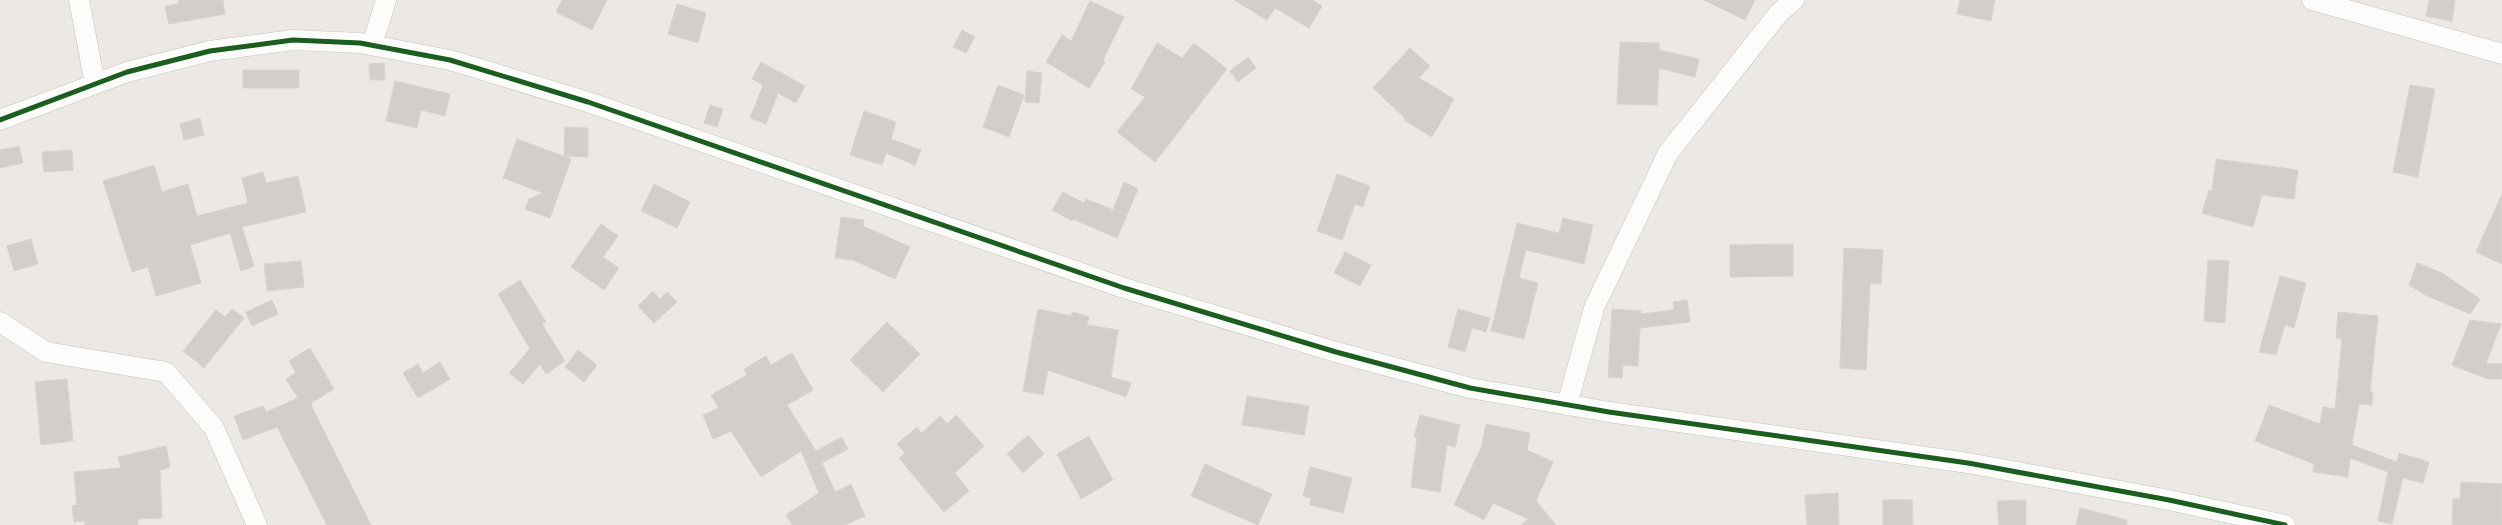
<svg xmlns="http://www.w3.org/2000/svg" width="2502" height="525" font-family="'Fira Sans',sans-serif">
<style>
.building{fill:#d1cecb;stroke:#d7d4d0}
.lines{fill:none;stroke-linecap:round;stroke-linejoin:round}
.minor-casing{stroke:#c5c4c5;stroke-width:21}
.minor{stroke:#fcfcfb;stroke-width:20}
.cycleway-casing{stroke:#fff;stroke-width:8}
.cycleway{stroke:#1b5e20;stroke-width:5}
</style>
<rect width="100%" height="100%" fill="#ece8e4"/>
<!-- building -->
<path class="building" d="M 178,0 L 223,0 L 225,14 L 169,24 L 165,6 L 179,4 Z
M 562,0 L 607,0 L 592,30 L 556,12 Z
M 1234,0 L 1312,0 L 1322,6 L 1309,28 L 1275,8 L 1267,20 Z
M 1704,0 L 1755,0 L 1745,20 Z
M 1960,0 L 1995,0 L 1991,21 L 1957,14 Z
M 2429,0 L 2455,0 L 2452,21 L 2426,16 Z
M 1090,1 L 1124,17 L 1103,60 L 1105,62 L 1089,88 L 1046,62 L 1062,35 L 1071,41 Z
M 677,4 L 706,13 L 698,43 L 668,34 Z
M 962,30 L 975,37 L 966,53 L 953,47 Z
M 1620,42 L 1659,43 L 1659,50 L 1699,59 L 1695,77 L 1659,68 L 1657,105 L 1617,104 Z
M 1157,43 L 1182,58 L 1194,43 L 1227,69 L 1155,162 L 1117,132 L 1145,97 L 1131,89 Z
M 1410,48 L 1430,66 L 1419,78 L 1454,99 L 1432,137 L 1404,120 L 1405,118 L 1373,88 Z
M 1248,57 L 1256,68 L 1238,82 L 1230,71 Z
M 761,62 L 805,86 L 796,103 L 778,93 L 766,124 L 750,118 L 763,85 L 752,79 Z
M 384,63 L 385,80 L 370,80 L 369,64 Z
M 243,70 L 299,70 L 299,88 L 243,88 Z
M 1027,71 L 1042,73 L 1039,103 L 1025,102 Z
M 395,81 L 450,94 L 445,116 L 421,110 L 417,128 L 386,121 Z
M 998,85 L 1024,95 L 1009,137 L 983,127 Z
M 2410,85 L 2435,89 L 2418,177 L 2393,172 Z
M 710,105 L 723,109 L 717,127 L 704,123 Z
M 864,111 L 896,122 L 891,139 L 921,150 L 915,165 L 886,153 L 882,165 L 850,155 Z
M 200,118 L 204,135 L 184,140 L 180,124 Z
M 565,127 L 588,128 L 588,157 L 564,156 Z
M 517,139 L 571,159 L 550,218 L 525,209 L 529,199 L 543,193 L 503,178 Z
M 19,146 L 23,163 L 0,168 L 0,150 Z
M 72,150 L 73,170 L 44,172 L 42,152 Z
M 2216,159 L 2298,170 L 2294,199 L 2262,195 L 2253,227 L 2202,213 L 2209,190 L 2212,191 Z
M 154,165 L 162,192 L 188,184 L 197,216 L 248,203 L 242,178 L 263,172 L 266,183 L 298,176 L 306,212 L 242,227 L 254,266 L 241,271 L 230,233 L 190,245 L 201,283 L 156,296 L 148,267 L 132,272 L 103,181 Z
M 1337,174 L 1370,186 L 1363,207 L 1355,204 L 1342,240 L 1317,231 Z
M 1124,182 L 1138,189 L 1117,238 L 1073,219 L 1072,221 L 1052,210 L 1063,192 L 1084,203 L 1086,199 L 1113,210 Z
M 654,184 L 690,202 L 677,228 L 641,211 Z
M 2502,194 L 2502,264 L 2476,252 Z
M 841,217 L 864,220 L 863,226 L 910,247 L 895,279 L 853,260 L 835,258 Z
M 1563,218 L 1593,225 L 1584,264 L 1526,250 L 1519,278 L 1538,283 L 1524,339 L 1491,331 L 1517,223 L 1559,233 Z
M 601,224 L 618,236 L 603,257 L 619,268 L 604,290 L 571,267 Z
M 31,239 L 38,264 L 14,271 L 7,246 Z
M 1793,244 L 1793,276 L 1730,277 L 1730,245 Z
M 1844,248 L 1883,250 L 1881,284 L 1870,284 L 1866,370 L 1840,368 Z
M 1345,252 L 1371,265 L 1360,286 L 1334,273 Z
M 2208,260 L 2229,261 L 2225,323 L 2204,321 Z
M 301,261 L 304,287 L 267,291 L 264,264 Z
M 2417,263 L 2442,273 L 2480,299 L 2470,314 L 2425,295 L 2409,285 Z
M 2280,276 L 2306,283 L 2294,328 L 2285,325 L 2276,355 L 2259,352 Z
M 520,280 L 546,322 L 542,324 L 565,361 L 546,374 L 540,364 L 523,384 L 509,373 L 530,349 L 498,294 Z
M 653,291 L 660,299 L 667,292 L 677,302 L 654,323 L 638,306 Z
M 272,300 L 278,314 L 252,326 L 246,312 Z
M 1687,300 L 1690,322 L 1640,328 L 1638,366 L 1623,365 L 1622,378 L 1608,377 L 1612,309 L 1641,311 L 1641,314 L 1674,310 L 1673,302 Z
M 232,309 L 244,318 L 204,368 L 183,351 L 216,310 L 225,317 Z
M 1038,309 L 1071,316 L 1073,312 L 1089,317 L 1087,325 L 1118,330 L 1111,377 L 1131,383 L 1126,397 L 1048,370 L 1043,395 L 1023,391 Z
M 1458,309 L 1490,318 L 1486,332 L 1472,328 L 1465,352 L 1448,347 Z
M 2338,312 L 2378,316 L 2370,392 L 2373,392 L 2372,405 L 2359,404 L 2352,445 L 2397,462 L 2399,453 L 2429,462 L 2423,483 L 2403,478 L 2392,524 L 2378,521 L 2388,472 L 2350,458 L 2348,477 L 2313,472 L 2314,464 L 2255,441 L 2269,405 L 2320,424 L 2323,407 L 2335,409 L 2342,339 L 2336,338 Z
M 2470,320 L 2501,324 L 2486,364 L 2502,364 L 2502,379 L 2488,379 L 2452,365 Z
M 887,322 L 920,354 L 883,392 L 850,360 Z
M 310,348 L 334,389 L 311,403 L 312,407 L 371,525 L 327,525 L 277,427 L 243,440 L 234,416 L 263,406 L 266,412 L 298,398 L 286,379 L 296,373 L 289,361 Z
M 578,350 L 597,365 L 584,382 L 565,367 Z
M 792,353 L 813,390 L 787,405 L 816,451 L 842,437 L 848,449 L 822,463 L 835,492 L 851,484 L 865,516 L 845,525 L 792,525 L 786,515 L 819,493 L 801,451 L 761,477 L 731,431 L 713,439 L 703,415 L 719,408 L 711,395 L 747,375 L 744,369 L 766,356 L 771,365 Z
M 440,362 L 450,379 L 418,398 L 403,373 L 418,364 L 423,373 Z
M 67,379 L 73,441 L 41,445 L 35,382 Z
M 1247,396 L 1309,406 L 1304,435 L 1242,425 Z
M 956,415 L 984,446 L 955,473 L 969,491 L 944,512 L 899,458 L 905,453 L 897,444 L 917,427 L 922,433 L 940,416 L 947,424 Z
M 1420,415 L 1460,425 L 1455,447 L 1447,445 L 1440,492 L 1411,487 L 1417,438 L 1414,437 Z
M 1486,424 L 1530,433 L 1527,450 L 1553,462 L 1536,501 L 1556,525 L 1521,525 L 1528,519 L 1493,503 L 1484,520 L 1454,505 L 1481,448 Z
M 1028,435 L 1044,454 L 1023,473 L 1007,454 Z
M 1089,436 L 1113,480 L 1081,499 L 1057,454 Z
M 166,446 L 170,467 L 160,470 L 162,518 L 137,519 L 138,525 L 85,525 L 85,521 L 74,522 L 72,506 L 77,505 L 74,472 L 121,468 L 118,457 Z
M 1205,464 L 1272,494 L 1258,525 L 1191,496 Z
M 1310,467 L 1352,478 L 1343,513 L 1310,505 L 1311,498 L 1303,496 Z
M 2461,482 L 2502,484 L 2502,525 L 2452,525 L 2453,499 L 2460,499 Z
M 1838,493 L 1839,525 L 1807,525 L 1805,495 Z
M 1883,500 L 1912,500 L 1913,525 L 1883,525 Z
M 2026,500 L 2026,525 L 1999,525 L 1997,501 Z
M 2080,508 L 2127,520 L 2127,525 L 2076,525 Z"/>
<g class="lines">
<defs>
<path id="minor" d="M 79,0 L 95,84
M 2312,0 L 2502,54
M 372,45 L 386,0
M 0,120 L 127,72 L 210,51 L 293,40 L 360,43 L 450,60 L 588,102 L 1124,288 L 1336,352 L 1470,388 L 1609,412 L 1968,463 L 2169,500 L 2285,525
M 0,322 L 46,352 L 166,372 L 214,428 L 257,525
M 1567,405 L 1594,308 L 1668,153 L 1779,13 L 1794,0"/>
</defs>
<!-- minor casing -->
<use href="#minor" class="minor-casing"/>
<!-- minor -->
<use href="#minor" class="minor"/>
<defs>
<path id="cycleway" d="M 0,120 L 127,72 L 210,51 L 293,40 L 360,43 L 450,60 L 588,102 L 1124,288 L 1336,352 L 1470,388 L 1609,412 L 1968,463 L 2169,500 L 2285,525"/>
</defs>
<!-- cycleway casing -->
<use href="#cycleway" class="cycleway-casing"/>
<!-- cycleway -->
<use href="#cycleway" class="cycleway"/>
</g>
</svg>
